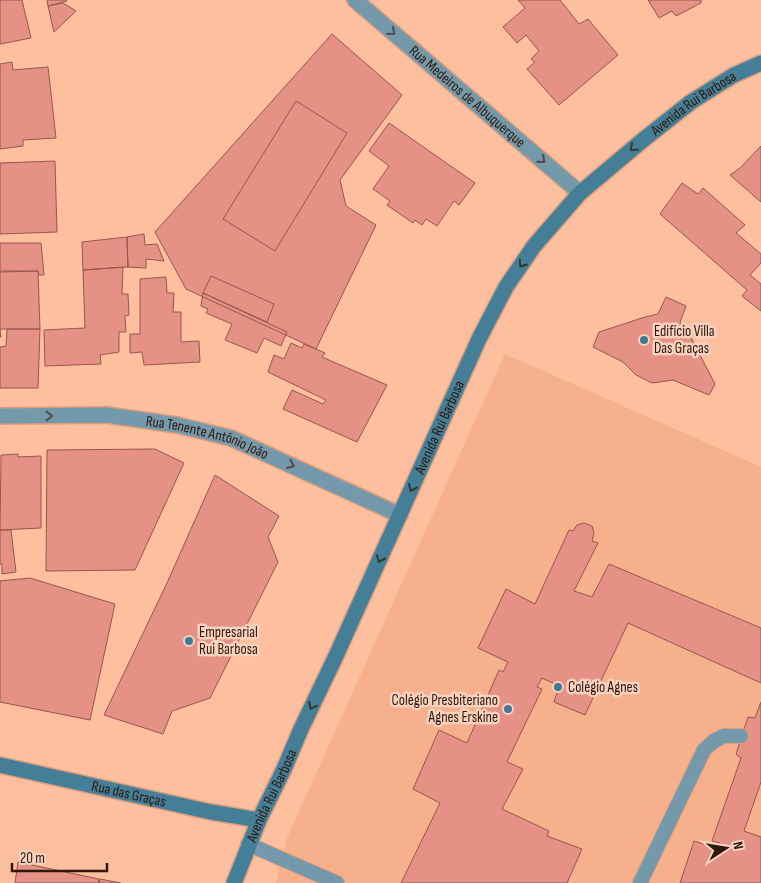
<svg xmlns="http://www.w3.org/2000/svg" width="761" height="883" font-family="'Sofia Sans Condensed',sans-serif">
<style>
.built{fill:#f6b08c}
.building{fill:#e69185;stroke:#96574e}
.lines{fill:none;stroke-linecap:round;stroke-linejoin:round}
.lane-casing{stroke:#d59e81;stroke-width:16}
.street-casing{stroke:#d59e81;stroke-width:18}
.secondary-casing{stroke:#d59e81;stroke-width:18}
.lane{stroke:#7499aa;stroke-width:14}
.street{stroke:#7499aa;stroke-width:15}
.secondary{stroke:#447e97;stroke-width:15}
.oneway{stroke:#4b4c4b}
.oneway2{stroke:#353735}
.poi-dot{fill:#3f7992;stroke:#f9d2bf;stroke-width:2}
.labels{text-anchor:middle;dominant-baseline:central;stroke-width:5;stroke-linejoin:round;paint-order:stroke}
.street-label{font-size:15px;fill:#2f180b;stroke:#f9d2bf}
.poi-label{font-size:15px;fill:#2f180b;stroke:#f9d2bf;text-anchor:start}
</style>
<rect width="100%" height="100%" fill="#febf9e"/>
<!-- built -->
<path class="built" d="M 505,354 L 761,467 L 761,883 L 276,883 L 287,838 Z"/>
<!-- building -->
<path class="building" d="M 0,0 L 22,0 L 31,38 L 0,44 Z
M 47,0 L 66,0 L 67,1 L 48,6 Z
M 518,0 L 560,0 L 579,24 L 588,19 L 618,55 L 559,105 L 527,69 L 535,62 L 531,59 L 539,51 L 526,35 L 517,43 L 503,27 L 525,8 Z
M 648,0 L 701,0 L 701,3 L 676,16 L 672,11 L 659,18 Z
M 63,3 L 76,11 L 54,32 L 48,6 Z
M 332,34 L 402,95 L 340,180 L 346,206 L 376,225 L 316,349 L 186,289 L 155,232 Z
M 12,62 L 13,70 L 48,67 L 56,138 L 23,140 L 23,146 L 0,149 L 0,64 Z
M 296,101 L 347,133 L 275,251 L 223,219 Z
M 389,123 L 475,183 L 459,205 L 454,201 L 437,226 L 426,219 L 422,225 L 415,220 L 413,223 L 387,205 L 390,201 L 373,189 L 389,166 L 369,151 Z
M 761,146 L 761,202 L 730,175 L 740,168 Z
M 55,161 L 57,232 L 0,234 L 0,163 Z
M 682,183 L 698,194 L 703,188 L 745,225 L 736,233 L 761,254 L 761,263 L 750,275 L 761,284 L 761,311 L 742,296 L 747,290 L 660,214 Z
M 144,234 L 145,245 L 157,244 L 164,261 L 146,259 L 146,268 L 128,267 L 127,237 Z
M 127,237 L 128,267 L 83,270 L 82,242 Z
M 0,243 L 41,243 L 44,275 L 39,275 L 38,271 L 0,271 Z
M 123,267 L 122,294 L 128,294 L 129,315 L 125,316 L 126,332 L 119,332 L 119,352 L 100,355 L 101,364 L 45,366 L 44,330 L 85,328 L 83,270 Z
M 38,271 L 40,329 L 0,329 L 1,337 L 0,337 L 0,272 Z
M 211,276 L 274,304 L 267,322 L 203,293 Z
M 166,277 L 167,293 L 174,293 L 173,312 L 181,312 L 181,342 L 199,341 L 200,362 L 144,365 L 142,352 L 130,353 L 130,334 L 140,334 L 140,279 Z
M 203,293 L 287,332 L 281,346 L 264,338 L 257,353 L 225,340 L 232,324 L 206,313 L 208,309 L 201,306 Z
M 666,297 L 686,306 L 680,322 L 688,332 L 715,384 L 709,395 L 673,380 L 652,383 L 636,375 L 623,362 L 593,347 L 599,332 L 645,317 L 658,314 Z
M 7,329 L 40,329 L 38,388 L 0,388 L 0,347 L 6,346 Z
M 291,343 L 302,348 L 304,344 L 316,349 L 325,353 L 322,357 L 387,385 L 357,442 L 283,409 L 292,390 L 323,404 L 326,400 L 268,372 L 274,355 L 284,359 Z
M 155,449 L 184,463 L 135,570 L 46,571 L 47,450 Z
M 18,454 L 18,457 L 41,456 L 41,528 L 0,530 L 1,455 Z
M 215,475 L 279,516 L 268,537 L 278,562 L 210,698 L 172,711 L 163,734 L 104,715 L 167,583 Z
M 584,523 L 592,526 L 594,533 L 592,541 L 598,543 L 574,591 L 592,597 L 609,564 L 761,628 L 761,683 L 628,623 L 585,715 L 554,702 L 559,686 L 542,678 L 537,687 L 542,689 L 507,762 L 523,769 L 502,809 L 549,831 L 547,836 L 582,849 L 567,883 L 401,883 L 440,803 L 413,789 L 439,730 L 467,743 L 499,670 L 503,672 L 508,662 L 478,648 L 506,589 L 535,604 L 569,530 L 573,531 L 577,525 Z
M 0,530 L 11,530 L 16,572 L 2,574 L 2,564 L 0,564 Z
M 30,578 L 115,604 L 90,720 L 0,702 L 0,581 Z
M 761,702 L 761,782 L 744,831 L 761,837 L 761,883 L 680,883 L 694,841 L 719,849 L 720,843 L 712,841 L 741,758 L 736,754 L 748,717 L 755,718 Z
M 18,862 L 99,879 L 98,883 L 15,883 Z
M 100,879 L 121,883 L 99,883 Z"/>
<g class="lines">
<defs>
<path id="lane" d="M 248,844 L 337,883
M 640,883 L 704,750 L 714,741 L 724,736 L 741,736"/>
<g id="street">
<path id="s1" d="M 355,0 L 580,193"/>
<path id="s2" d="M 0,416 L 107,415 L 177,425 L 231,438 L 400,515"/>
</g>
<g id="secondary">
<path id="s3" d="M 0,765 L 211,812 L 259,820"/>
<path id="s4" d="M 234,883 L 259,820 L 284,769 L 301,729 L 335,658 L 479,339 L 506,287 L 534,246 L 580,193 L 643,140 L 691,102 L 734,75 L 761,63"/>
</g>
</defs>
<!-- lane casing -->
<use href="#lane" class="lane-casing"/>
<!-- street casing -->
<use href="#street" class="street-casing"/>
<!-- secondary casing -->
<use href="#secondary" class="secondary-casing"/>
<!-- lane -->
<use href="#lane" class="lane"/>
<!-- street -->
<use href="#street" class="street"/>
<!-- secondary -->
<use href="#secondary" class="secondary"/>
</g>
<!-- one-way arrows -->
<defs><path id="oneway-chevron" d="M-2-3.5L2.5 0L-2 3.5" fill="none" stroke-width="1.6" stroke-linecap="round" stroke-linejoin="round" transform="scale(1.25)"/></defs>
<g class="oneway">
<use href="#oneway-chevron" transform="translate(392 32) rotate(41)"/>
<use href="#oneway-chevron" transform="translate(542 160) rotate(41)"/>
<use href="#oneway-chevron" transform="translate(49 416)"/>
<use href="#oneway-chevron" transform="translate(291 465) rotate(24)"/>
</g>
<g class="oneway2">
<use href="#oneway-chevron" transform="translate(633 148) rotate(140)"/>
<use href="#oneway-chevron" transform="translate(522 264) rotate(125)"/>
<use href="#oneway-chevron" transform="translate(412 488) rotate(114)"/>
<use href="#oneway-chevron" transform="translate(380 559) rotate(114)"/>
<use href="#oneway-chevron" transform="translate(312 706) rotate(116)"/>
</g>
<!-- markers -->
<g class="poi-dot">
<circle cx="644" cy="340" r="5"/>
<circle cx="189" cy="641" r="5"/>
<circle cx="558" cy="687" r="5"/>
<circle cx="508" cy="709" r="5"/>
</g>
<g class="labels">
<!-- street labels -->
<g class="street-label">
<text stroke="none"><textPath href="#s1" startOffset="148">Rua Medeiros de Albuquerque</textPath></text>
<text stroke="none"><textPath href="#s4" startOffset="920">Avenida Rui Barbosa</textPath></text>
<text stroke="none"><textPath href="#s4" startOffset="500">Avenida Rui Barbosa</textPath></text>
<text stroke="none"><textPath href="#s2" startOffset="210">Rua Tenente Antônio João</textPath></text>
<text stroke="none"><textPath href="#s3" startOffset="132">Rua das Graças</textPath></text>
<text stroke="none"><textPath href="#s4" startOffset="95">Avenida Rui Barbosa</textPath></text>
</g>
<!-- poi labels -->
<g class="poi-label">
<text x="654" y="331">Edifício Villa<tspan x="654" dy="17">Das Graças</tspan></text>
<text x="199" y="632">Empresarial<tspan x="199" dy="17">Rui Barbosa</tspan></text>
<text x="568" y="687">Colégio Agnes</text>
<text x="498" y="700" text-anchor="end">Colégio Presbiteriano<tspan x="498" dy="17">Agnes Erskine</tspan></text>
</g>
</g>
<!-- north arrow -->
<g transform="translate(726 848) rotate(78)" stroke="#f9d2bf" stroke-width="4" paint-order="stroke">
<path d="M0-4L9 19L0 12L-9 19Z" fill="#2f180b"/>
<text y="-8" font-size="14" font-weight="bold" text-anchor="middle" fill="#2f180b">N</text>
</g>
<!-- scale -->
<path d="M12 863v8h95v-8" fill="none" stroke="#2f180b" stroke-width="2.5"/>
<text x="20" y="863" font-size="15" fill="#2f180b" stroke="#f9d2bf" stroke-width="4" paint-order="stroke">20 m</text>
</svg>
